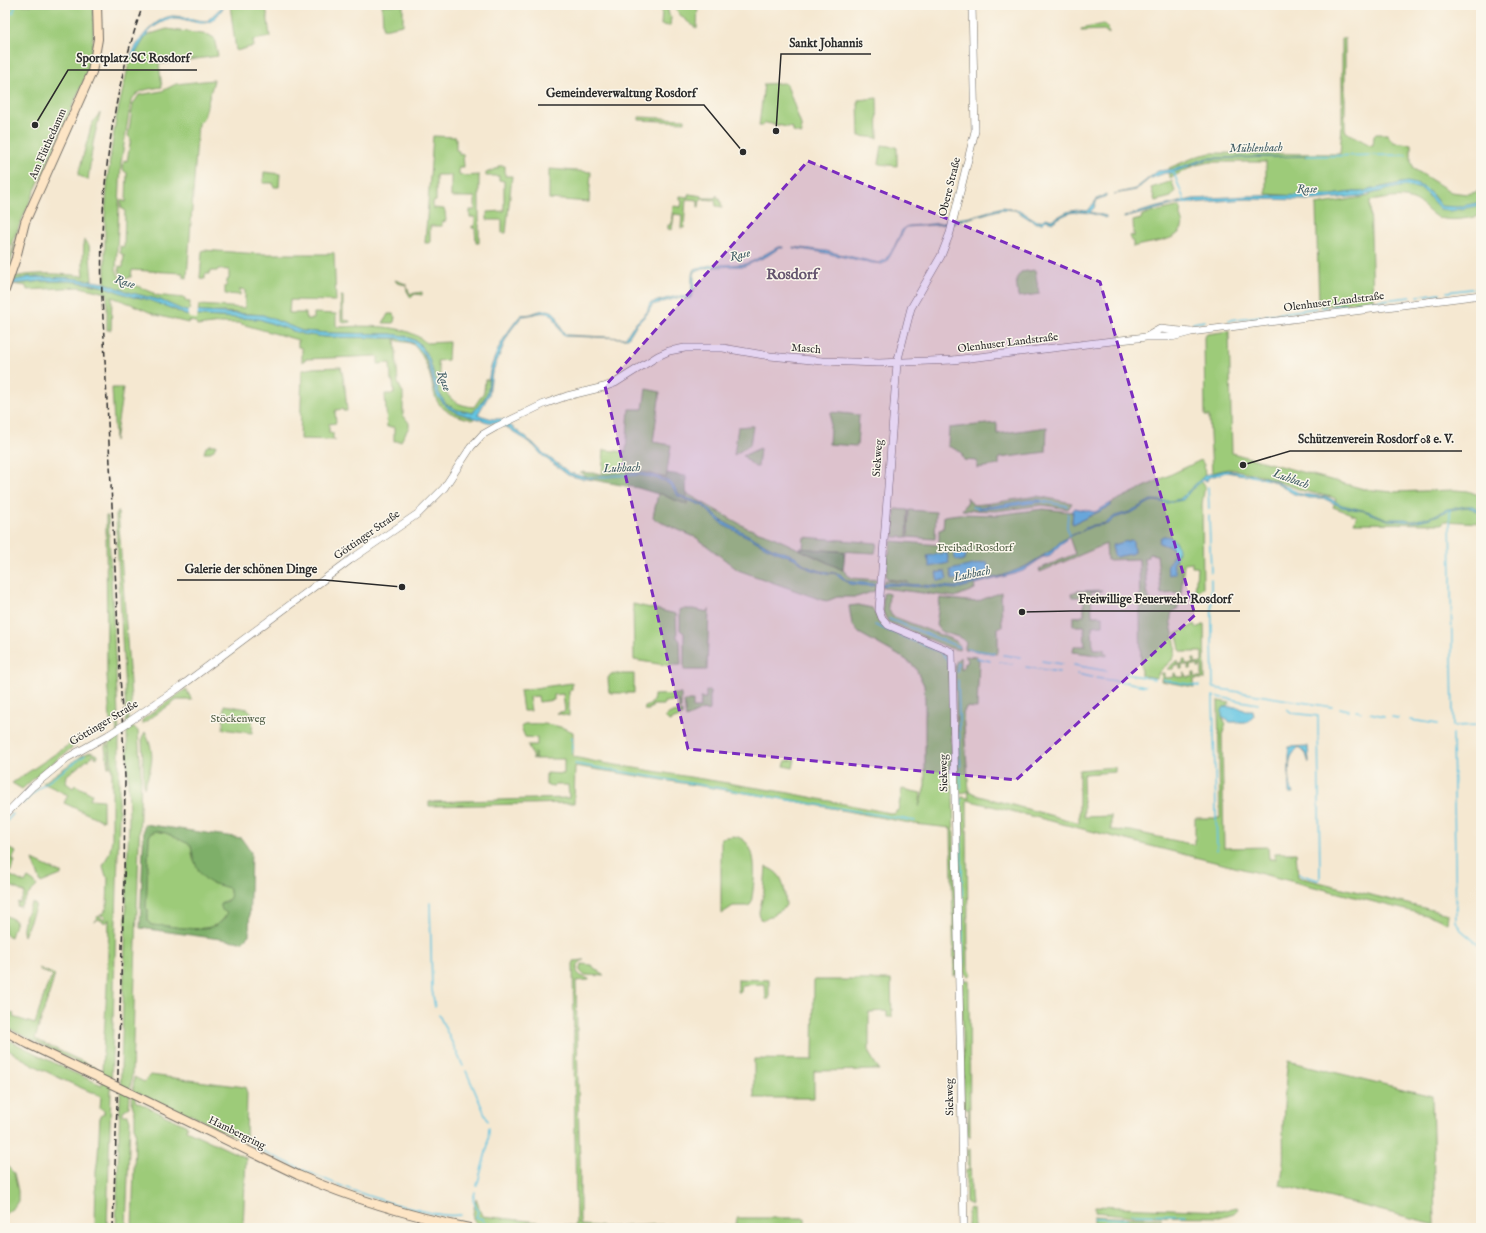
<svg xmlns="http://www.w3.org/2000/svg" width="1486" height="1233" font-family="'IM FELL English',serif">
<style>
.green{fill:#9dcb79;stroke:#647b52}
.forest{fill:#7eaf69;stroke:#546d4a;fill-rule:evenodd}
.water{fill:#64c5e2;stroke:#487886}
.pier{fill:#f5e8d1}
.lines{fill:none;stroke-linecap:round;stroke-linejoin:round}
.stream{stroke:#64c5e2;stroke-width:1.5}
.tertiary-casing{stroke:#726d65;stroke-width:8}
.secondary-casing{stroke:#726d65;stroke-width:10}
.tertiary{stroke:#fff;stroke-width:7}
.secondary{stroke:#fde5c5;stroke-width:8}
.rail{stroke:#2b2b2b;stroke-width:1.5;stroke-dasharray:6 3;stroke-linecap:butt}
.tertiary-bridge-casing{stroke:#726d65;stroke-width:8;stroke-linecap:butt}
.secondary-bridge-casing{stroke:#726d65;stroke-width:10;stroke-linecap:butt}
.tertiary-bridge{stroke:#fff;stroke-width:7}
.secondary-bridge{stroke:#fde5c5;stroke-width:8}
.marked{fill:#7b2cbf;fill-opacity:0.2;stroke:#7b2cbf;stroke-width:3;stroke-dasharray:8 5;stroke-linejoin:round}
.labels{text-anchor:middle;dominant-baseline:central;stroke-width:3;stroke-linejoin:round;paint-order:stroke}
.street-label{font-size:11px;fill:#2b2b2b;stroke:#fbf7ec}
.park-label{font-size:11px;fill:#4d5b42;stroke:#fbf7ec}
.water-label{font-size:12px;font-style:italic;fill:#3c5962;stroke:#fbf7ec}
.district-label{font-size:15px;font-weight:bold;fill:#66566f;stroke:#fbf7ec}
.leader{fill:none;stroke:#2b2b2b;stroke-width:1.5}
.callout-dot{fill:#2b2b2b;stroke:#fbf7ec;stroke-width:1.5}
.callout-label{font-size:12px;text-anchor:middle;font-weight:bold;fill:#2b2b2b;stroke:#fbf7ec;stroke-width:3;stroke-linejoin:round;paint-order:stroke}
</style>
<rect width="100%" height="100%" fill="#fbf7ec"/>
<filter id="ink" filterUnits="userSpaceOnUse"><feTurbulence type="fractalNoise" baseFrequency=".025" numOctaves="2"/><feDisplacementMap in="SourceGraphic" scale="8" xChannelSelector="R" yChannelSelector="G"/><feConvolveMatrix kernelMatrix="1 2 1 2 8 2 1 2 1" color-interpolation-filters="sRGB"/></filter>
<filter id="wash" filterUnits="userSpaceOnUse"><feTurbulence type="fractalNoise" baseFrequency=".012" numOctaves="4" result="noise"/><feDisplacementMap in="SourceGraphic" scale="16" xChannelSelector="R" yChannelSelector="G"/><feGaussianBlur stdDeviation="0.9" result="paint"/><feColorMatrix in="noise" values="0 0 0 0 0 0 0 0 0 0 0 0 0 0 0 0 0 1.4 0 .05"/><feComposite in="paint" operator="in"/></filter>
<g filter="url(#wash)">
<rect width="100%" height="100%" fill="#f5e8d1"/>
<!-- green -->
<path class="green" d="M 5,5 L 93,5 C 95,30 93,53 85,78 L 12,242 L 5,266 Z
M 230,5 L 266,5 L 270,37 L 253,40 L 254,46 L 236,51 Z
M 382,5 L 403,5 L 403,25 L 383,29 Z
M 656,5 L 667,5 L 669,15 L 671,17 L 670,26 L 661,25 L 662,10 Z
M 675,5 L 698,5 L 697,29 C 689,22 677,16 675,5 Z
M 1104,24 L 1108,29 L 1109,34 L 1104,30 L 1081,31 L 1081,29 Z
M 167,29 L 209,35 L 214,38 L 218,56 L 159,64 L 162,87 C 149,89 138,89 131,101 L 121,163 L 116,269 L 118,274 L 121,279 L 154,293 L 154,295 L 185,298 L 185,301 L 190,302 L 189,312 L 184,311 L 160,300 L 128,292 L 105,283 L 105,216 L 108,173 L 110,166 L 109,166 L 116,119 L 130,59 L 134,55 L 147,35 Z
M 1342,38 L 1345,38 L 1345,128 L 1346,132 L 1370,145 L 1373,145 L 1374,136 L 1376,134 L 1387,134 L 1393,142 L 1411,144 L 1411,161 L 1414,169 L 1451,192 L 1467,194 L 1481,191 L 1481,216 C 1468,218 1448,223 1435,216 C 1427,211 1422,203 1413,200 C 1400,195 1384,199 1370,201 L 1373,300 L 1319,306 L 1316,205 L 1370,196 L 1370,194 C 1385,190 1408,180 1423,190 C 1431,195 1429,201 1441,206 L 1432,194 L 1418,185 L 1400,183 L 1360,192 L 1352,192 L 1332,195 L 1313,197 L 1266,194 L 1266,162 L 1211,162 L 1196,165 L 1170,178 L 1169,168 L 1198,156 L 1211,153 L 1340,154 L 1342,125 Z
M 213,80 L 214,80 L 204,117 L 198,124 L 187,278 L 183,277 L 183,273 L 132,270 L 131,277 L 126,279 C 121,276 118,271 119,266 L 123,267 L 124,255 L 120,253 L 120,246 L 124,247 L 125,210 L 121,208 L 121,200 L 126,202 L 127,173 L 123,170 L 124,160 L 127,161 L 131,139 L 128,136 L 133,104 L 139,95 L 162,91 L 176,84 Z
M 784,83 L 787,85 L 801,125 L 802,134 L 793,132 L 793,128 L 766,123 L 762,126 L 759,126 L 764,84 Z
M 877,98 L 878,138 L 859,136 L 858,100 Z
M 100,113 L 93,143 L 88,180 L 78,175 L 92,123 Z
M 639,117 L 685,119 L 685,122 L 639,120 Z
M 433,136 L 456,137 L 456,150 L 459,151 L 459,155 L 463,154 L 464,167 L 459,167 L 459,174 L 465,176 L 479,175 L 479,243 L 476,243 L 475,228 L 472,228 L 472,226 L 475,226 L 475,217 L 470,217 L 470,210 L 475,210 L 475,197 L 451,197 L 451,175 L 436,175 L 436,201 L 433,202 L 433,208 L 444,209 L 444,210 L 445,211 L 446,221 L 442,222 L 442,226 L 430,226 L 430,243 L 425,243 Z
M 882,145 L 896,147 L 897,148 L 897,166 L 879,164 Z
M 498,166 L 505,166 L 505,176 L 512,176 L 506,233 L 502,233 L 502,220 L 487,220 L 487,212 L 504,211 L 504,181 L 499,180 L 499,176 L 486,176 L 486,173 L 498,168 Z
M 549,169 L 591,172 L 589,202 L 549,199 Z
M 264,172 L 280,174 L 279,187 L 274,187 L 273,183 L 263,183 Z
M 1172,181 L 1175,192 L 1171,197 L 1155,201 L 1151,188 Z
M 689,194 L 702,196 L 703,198 L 715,198 L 717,195 L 717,198 L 720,198 L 722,207 L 716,206 L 715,200 L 701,199 L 700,200 L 699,207 L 698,207 L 698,200 L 686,199 L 684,228 L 681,228 L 682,215 L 674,214 L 672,230 L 668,229 L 668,225 L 671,225 L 673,206 L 681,207 L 682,201 L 680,200 L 680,196 L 688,197 Z
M 1180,206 C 1181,209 1180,212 1180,215 C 1181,220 1184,223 1182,228 C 1176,243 1146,242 1133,247 L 1133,243 L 1130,236 L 1132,235 L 1134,237 L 1133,221 L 1141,219 L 1142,215 Z
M 19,230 L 7,277 L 5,277 L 5,273 Z
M 84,240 L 89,245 L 92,281 L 70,278 L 30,277 L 13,281 L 14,277 C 36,272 62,274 84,276 L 83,264 Z
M 203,250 L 259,254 L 331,254 L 333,252 L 334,253 L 336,301 L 290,300 L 289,313 L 306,313 L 306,319 L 314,319 L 314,313 L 336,314 L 336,325 L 338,327 C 364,326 407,323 426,343 L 449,342 L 448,360 L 437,361 C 444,387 443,404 474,407 L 484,392 L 485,380 L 489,379 L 488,393 L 473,413 L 457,410 L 446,404 L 439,393 L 429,358 L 418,342 L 410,338 L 391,334 L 327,333 L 302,331 L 263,315 L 224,312 L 198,313 L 199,305 L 245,308 L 245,290 L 240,289 L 240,295 L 225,294 L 225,286 L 227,286 L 227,280 L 229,279 L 229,270 L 218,269 L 217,271 L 210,271 L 210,274 L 205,274 L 205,279 L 200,278 L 202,252 Z
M 1035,270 L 1039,294 L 1018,297 L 1016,279 L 1021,272 Z
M 395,280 L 406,284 L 410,294 L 422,292 L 422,295 L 415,294 L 411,298 L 407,291 L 406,285 L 397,283 Z
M 44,281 L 70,281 L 105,287 L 133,297 L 142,298 L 162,304 L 185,315 L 259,319 L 302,334 L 325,337 L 397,338 C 439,344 422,386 446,406 C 453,413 464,415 474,418 L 473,420 C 421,408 442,393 422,356 C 420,353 416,346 412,344 C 407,341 399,343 395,339 L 398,383 L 403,393 L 403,415 L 409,423 L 409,427 L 401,441 L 394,441 L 394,427 L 387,427 L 385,394 L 394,394 L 393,381 L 391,381 L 390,363 L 378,364 L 378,357 L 377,356 L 306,359 L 302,362 L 302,348 L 298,347 L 298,340 L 238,323 L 220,323 L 197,326 L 196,322 L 188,321 L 188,323 L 156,315 L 131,304 L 112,297 L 111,330 L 107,330 L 107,293 L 80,287 L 27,290 L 26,286 L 12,284 Z
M 341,296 L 343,296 L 343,318 L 345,320 L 350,321 L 350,322 L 344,323 L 341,321 Z
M 388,314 L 393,314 L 395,317 L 394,322 L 393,323 L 383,323 Z
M 1229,331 L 1232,453 L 1364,489 L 1392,492 L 1454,490 L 1468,491 L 1481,496 L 1481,523 L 1444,521 L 1442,524 L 1354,523 L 1357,516 L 1333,507 L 1336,499 L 1332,497 L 1304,491 L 1261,475 L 1236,470 L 1228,469 L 1212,473 L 1209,416 L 1205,416 L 1204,337 L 1207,334 Z
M 341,367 L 345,388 L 347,411 L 343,411 L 343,409 L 336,410 L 335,412 L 336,423 L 329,424 L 329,433 L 333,433 L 333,439 L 336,440 L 300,439 L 302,370 L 313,368 Z
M 112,388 L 123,388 L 115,441 Z
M 646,389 L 660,392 L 653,442 L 671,445 L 666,478 L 640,471 L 602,474 L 604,450 L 626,452 L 629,409 L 643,409 Z
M 831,412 L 859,415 L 857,446 L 829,444 Z
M 997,423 L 997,434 L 1047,427 L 1046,452 L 999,458 L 999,465 L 977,468 L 977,461 L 964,460 L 961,452 L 948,446 L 949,428 Z
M 750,426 L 753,426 L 750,445 L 734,455 L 738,427 Z
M 210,445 L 216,445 L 214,450 L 208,453 L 204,453 L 206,447 Z
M 760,448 L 758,467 L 755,467 L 743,456 Z
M 1201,460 L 1204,465 L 1205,475 L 1200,480 L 1205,485 L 1202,504 L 1203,588 L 1195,593 L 1197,567 L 1192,567 L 1192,562 L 1184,563 L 1181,593 L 1161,594 L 1157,555 L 1149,554 L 1149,557 L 1144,558 L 1148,599 L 1149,599 L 1150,606 L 1178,606 L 1179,608 L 1172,612 C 1167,626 1178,639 1175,653 C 1173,665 1159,666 1157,678 L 1141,675 L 1139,559 L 1107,560 L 1106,544 L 1040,572 L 1039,569 L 1075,554 L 1069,537 L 1066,538 L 1052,550 L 1021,569 L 1002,576 L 974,582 L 975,589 L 955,597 L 883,588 L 884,580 L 908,582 L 888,579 L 886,577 L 887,555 L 889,555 L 891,541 L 939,545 L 939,530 L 943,529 L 944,516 L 959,514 L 997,515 L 1043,509 L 1073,512 L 1072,523 L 1073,524 L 1111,506 L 1111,503 Z
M 660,493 L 672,499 L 687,504 L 686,493 L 747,528 L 771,536 L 843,570 L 851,578 L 878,580 L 877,590 L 857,597 L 837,597 L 827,601 L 822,600 L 738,570 L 697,538 L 656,520 L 653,517 L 658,494 Z
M 1037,496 L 1072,503 L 1068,509 L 1043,505 L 996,511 L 962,510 L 968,501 L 967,497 L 973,505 L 992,503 Z
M 895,509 L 908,510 L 907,537 L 894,537 Z
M 909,510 L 936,512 L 935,539 L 908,537 Z
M 118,511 L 132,712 L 128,716 L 131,728 L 135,728 L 138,731 L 141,776 L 132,1073 L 129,1107 L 123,1111 L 123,1115 L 128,1115 L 130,1120 L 126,1228 L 116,1228 L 129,818 L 127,732 L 117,540 L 116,514 Z
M 106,516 L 108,516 L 119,735 L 119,818 L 107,1228 L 95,1228 L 96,1172 L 98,1156 L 100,1116 L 104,1114 L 104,1110 L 100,1108 L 101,1096 C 68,1083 35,1067 5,1048 L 5,1038 L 70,1071 L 102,1085 L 104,1076 L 12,1030 L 5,1025 L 5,1008 L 5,1011 L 14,1014 L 13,1017 L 35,1024 L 47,986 L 53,976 L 38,969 L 39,968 L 55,975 L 35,1039 L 102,1071 L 107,987 L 109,919 L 106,923 L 98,919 L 95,922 L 98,916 L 104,919 L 105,919 L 105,916 L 100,915 L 105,912 L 105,909 L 107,909 L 108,877 L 106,876 L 103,866 L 110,851 L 112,839 L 112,769 L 109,741 L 117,734 L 116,721 L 110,721 L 107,675 Z
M 804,537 L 877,543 L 875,553 L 803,549 Z
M 1102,590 L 1102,591 L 1091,592 L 1092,616 L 1103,616 L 1103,625 L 1092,626 L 1093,649 L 1104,649 L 1104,653 L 1107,653 L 1107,656 L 1073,652 L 1074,646 L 1085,646 L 1084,626 L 1073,626 L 1073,617 L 1084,616 L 1084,597 L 1072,597 L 1071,594 L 1077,591 Z
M 1001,592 L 1002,627 L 998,627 L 998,652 L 997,654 L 964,649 L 966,643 L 963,639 C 955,634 940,635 936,625 L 940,598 L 976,602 Z
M 885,593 L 889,594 L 888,608 L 892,616 L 956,641 L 960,646 L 959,650 L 950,648 L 888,622 L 883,612 L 883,594 Z
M 633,604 L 676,614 L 677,637 L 680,641 L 681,665 L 665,665 L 634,660 Z
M 858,605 L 872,608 L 878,619 L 886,626 L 942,651 L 946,655 L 950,665 L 957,974 L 954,976 L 951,828 L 915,824 L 789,800 L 575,766 L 574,803 L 429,806 L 429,802 L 569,798 L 568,785 L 554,785 L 554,786 L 546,785 L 546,773 L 564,774 L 564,759 L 535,759 L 535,752 L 534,759 L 533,759 L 528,745 L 537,745 L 537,738 L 525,737 L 521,727 L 524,724 C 541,723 557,724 573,732 L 573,757 L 574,757 L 597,762 L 789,793 L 895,814 L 896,811 L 898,811 L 902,789 L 921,793 L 919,807 L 925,786 L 925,699 L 924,685 L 915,667 L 905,659 L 859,633 L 852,624 L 849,606 Z
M 680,609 L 693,609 L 708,612 L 709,609 L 707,670 L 684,670 L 684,633 L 680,630 Z
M 1195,624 L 1197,628 L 1204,624 L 1205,679 L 1194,679 L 1194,687 L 1161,681 L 1162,673 L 1164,673 L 1164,678 L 1174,677 L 1174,673 L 1176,673 L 1176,677 L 1184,677 L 1184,673 L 1185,673 L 1186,677 L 1193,677 L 1193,673 L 1195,673 L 1195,677 L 1202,677 L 1202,665 L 1200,665 L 1200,668 L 1198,668 L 1198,665 L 1191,665 L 1191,669 L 1189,669 L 1189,665 L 1182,665 L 1182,669 L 1180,669 L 1180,665 L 1174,665 L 1173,669 L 1167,669 L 1177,660 L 1177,664 L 1183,664 L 1183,660 L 1185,660 L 1186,664 L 1193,664 L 1193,659 L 1195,659 L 1195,664 L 1202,663 L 1202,652 L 1183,652 L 1180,650 L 1177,634 Z
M 965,656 L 977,657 L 977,659 L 979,660 L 977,708 L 966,707 L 963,714 L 969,791 L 979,796 L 1079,823 L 1079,770 L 1115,767 L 1115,772 L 1083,774 L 1084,817 L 1111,816 L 1111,830 L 1131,831 L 1195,845 L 1195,818 L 1220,818 L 1218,701 L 1230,703 L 1227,707 L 1224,707 L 1222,717 L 1226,724 L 1222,735 L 1224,848 L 1268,847 L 1269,859 L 1275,859 L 1275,853 L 1296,853 L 1298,877 L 1448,914 L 1447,923 L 1434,917 L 967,800 L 968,968 L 972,974 L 968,976 L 964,973 L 962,968 L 958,799 L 962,797 L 969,798 L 968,791 L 962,794 L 958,792 L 955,665 L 957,660 L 960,657 L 960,669 L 963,669 L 964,664 L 967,663 L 968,660 Z
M 611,674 L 634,674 L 634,693 L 611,693 L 609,692 L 608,678 Z
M 572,683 L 572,689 L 569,691 L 569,716 L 556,713 L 565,711 L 563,694 L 554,695 L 554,700 L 539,702 L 538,696 L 529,697 L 531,711 L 523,711 L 520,690 Z
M 186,689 L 192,700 L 177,700 L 142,724 L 142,720 Z
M 706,691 L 710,691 L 710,710 L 707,711 L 703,710 L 686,718 L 684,701 L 693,701 L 693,708 L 700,708 L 701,698 L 706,698 Z
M 681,694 L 681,709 L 676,710 L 679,708 L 679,702 L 677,702 L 676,699 L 674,699 L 673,701 L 664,702 L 664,705 L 652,705 L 652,708 L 649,708 L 649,710 L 644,710 L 645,707 C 651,705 654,701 654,695 Z
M 224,705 L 248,709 L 253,714 L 252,733 L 223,729 Z
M 682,712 L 682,716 L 669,721 L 665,717 L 670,713 Z
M 145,732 C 156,754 152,766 144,788 L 142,738 Z
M 79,738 L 77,744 L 41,772 L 22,789 L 12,783 Z
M 106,741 L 109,748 L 110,767 L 108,767 L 105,747 Z
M 90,752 L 98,755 L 98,757 L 96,758 L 94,755 L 67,775 L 66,783 L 73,788 L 75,785 L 92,794 L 90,799 L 103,800 L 103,821 L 64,803 L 68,795 L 43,783 L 83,755 Z
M 795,759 L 793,768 L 784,766 L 786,761 Z
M 156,831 L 166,833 L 191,845 L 193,859 L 210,882 L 229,888 L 231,897 L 229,899 L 220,903 L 227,913 C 218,935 185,928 167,926 C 161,925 157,926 151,925 L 148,921 L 148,910 L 146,908 L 149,837 L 151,833 Z
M 734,836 C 762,841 754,884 751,904 L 748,906 L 733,906 L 721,914 L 721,838 Z
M 5,847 L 16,852 L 12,860 L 15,861 L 9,875 L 25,883 L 28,878 L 34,882 L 37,886 L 28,895 L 20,907 L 17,906 L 18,902 L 20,903 L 25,893 L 9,885 L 10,880 L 5,878 Z
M 33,860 L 37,862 L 63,874 L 41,883 Z
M 766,867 C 785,874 784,887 786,905 L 783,909 L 764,920 L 760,919 L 759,912 L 764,891 Z
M 32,903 L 36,905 L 24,936 C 20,926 27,912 32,903 Z
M 5,915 L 16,921 L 11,937 L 5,934 Z
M 584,960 C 578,963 577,965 577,972 L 581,976 L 589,979 L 589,980 L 576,981 L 579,1138 L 580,1160 L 580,1225 L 610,1227 L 676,1224 L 676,1228 L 492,1228 L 481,1226 L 475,1222 L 473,1213 L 476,1199 L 482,1216 L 576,1226 L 573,961 Z
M 582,964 L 591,965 L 604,976 L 584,975 L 580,971 L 580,968 Z
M 738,979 L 769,980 L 769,999 L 766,999 L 765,984 L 742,985 L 741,992 L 738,992 Z
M 814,980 L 891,980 L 892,1017 L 887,1017 L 887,1011 L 869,1012 L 869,1053 L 879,1070 L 814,1071 L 814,1098 L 754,1098 L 754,1059 L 813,1060 Z
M 964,980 L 969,980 L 970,1137 L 967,1134 L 969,1109 L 964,1107 L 962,983 Z
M 1288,1061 L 1432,1096 L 1435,1224 L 1280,1185 C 1285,1166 1283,1146 1283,1126 C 1284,1104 1285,1082 1288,1061 Z
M 150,1075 L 245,1087 L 247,1093 L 246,1143 L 190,1114 L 187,1117 L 137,1092 L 135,1101 L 187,1126 L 186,1130 L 246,1158 L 243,1228 L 132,1228 L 135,1141 L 136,1130 L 135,1130 L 135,1113 L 132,1104 L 134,1077 L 144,1082 Z
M 970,1149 L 971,1195 L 972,1205 L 966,1202 L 966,1170 L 969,1171 L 968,1164 L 968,1150 Z
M 5,1164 L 14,1173 L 18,1191 L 18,1201 L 14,1207 L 5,1214 Z
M 1095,1206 L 1221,1211 L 1237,1207 L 1238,1209 L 1234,1213 L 1220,1217 L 1134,1216 L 1095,1212 Z
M 970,1208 L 973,1209 L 974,1228 L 968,1228 L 968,1212 Z
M 1094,1216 L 1161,1219 L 1160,1228 L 1094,1228 Z
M 737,1218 L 805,1218 L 805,1224 L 828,1228 L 704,1228 L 736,1225 Z"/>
<!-- forest -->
<path class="forest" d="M 640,471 L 666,478 L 667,473 L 686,476 L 687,504 L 672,499 L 662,494 L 658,494 L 638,488 L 588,479 L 580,472 L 602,474 Z
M 800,548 L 845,552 L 843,570 L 799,549 Z
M 144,824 L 241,838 L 251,852 L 249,935 L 242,942 L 140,928 ZM 156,831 L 166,833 L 191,845 C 193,858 197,876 211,883 C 217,885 223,886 229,888 C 233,897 229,902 220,903 L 222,910 L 227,913 C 219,935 185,928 167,926 C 161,925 157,926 151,925 L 148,921 L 148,910 L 146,908 L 149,837 L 151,833 Z"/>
<!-- water -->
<path class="water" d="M 224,5 L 226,5 C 221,9 217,18 211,21 C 201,27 186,18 175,18 C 169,18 162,22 157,25 C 144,32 141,50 130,59 C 135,43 155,17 173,16 C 184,16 196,21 207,21 Z
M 1307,156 L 1208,159 L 1172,173 L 1165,173 L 1149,179 L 1136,190 L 1114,194 L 1135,189 L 1158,171 L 1175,169 L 1207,158 Z
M 1407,182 C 1418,184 1426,187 1433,196 C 1436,199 1438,203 1441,206 L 1457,207 L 1481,202 L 1481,205 L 1451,211 L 1440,209 L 1422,189 L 1404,186 L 1361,196 L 1314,200 L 1247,199 L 1176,204 L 1124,218 L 1124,217 L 1150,209 L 1193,199 L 1248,196 L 1332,195 L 1352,192 L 1360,192 Z
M 1106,194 L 1106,196 L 1097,200 L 1094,208 L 1090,212 L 1106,216 L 1106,218 C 1095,214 1078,209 1067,214 C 1062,216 1057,219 1053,222 L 1046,220 L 1043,223 L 1036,223 L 1015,210 L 1002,209 L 949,224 L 907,227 L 904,230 L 890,256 L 886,262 L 882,264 L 872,263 L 820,252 L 793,248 L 793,247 L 826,251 L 879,263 L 885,260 L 894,247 L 902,230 L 908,226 L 944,223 L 950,220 L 970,217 L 1003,207 L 1019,210 L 1037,221 L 1041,221 L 1046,218 L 1052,220 L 1067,212 L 1076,210 L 1088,211 L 1097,199 Z
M 778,247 L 783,247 L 783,248 L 779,248 L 767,256 L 745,266 L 713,267 L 694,271 L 694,290 L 691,298 L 686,299 L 677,298 L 652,305 L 648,313 L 636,325 L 628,338 L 564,336 L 561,332 L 553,315 C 542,309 533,316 522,316 L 511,330 L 506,339 L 492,373 L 489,395 L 478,414 L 482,416 L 493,419 L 502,419 L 534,444 L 544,454 L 570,473 L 585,477 L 638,473 L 655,476 L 666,480 L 673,485 L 679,495 L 703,504 L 722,521 L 772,548 L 795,556 L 806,566 L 821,571 L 840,574 L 847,581 L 853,582 L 874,584 L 889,583 L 955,587 L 1002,576 L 1027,566 L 1052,550 L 1060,542 L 1072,534 L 1083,531 L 1085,528 L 1093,525 L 1106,523 L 1115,516 L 1129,512 L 1151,500 L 1170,501 L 1180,499 L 1205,475 L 1226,470 L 1268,478 L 1301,494 L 1327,497 L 1342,505 L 1371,512 L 1387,519 L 1405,519 L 1412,521 L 1433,516 L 1447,509 L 1467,506 L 1473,506 L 1481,512 L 1481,514 L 1473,509 L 1467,507 L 1450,510 L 1431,518 L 1414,522 L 1388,520 L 1364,511 L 1342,507 L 1323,498 L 1309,498 L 1294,494 L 1272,481 L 1258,477 L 1226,472 L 1208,478 L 1207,481 L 1203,480 L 1191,490 L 1183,500 L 1167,503 L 1154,501 L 1150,502 L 1133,512 L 1115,518 L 1108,524 L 1093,526 L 1069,537 L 1048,557 L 1043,557 L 1023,571 L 1014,574 L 956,589 L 895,585 L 868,586 L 849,584 L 842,578 L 834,573 L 827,574 L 809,569 L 794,558 L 779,553 L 766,547 L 750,538 L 723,525 L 703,506 L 678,496 L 671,486 L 665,481 L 651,477 L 638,475 L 583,479 L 568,475 L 543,456 L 533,445 L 508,428 L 496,423 L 488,422 L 458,413 L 448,408 L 437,396 L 428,362 L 423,353 L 413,343 L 397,338 L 325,337 L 302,334 L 259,319 L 185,315 L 176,310 L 143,298 L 133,297 L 105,287 L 93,284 L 70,281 L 44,281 L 12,284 L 5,281 L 5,277 L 13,281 L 30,277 L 70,278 L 92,281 L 105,283 L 128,292 L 160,300 L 185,311 L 263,315 L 302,331 L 327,333 L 391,334 L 405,336 L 418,342 L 429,358 L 439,393 L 446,404 L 457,410 L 473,413 C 477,406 485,401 487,393 C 490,386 488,378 490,371 C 496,350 507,331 521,315 C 524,314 528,315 531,314 C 539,311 552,306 557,317 C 559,323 561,331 566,335 L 625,338 L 633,326 L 647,312 L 650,303 L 677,296 L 686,297 L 690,295 C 694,286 690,275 694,269 L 711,265 L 745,264 L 753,261 Z
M 1029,500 L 1041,500 L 1042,502 L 996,508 L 977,509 L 977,507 L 993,506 Z
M 1111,503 L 1111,506 L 1073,524 L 1072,523 L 1073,510 L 1075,508 L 1095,512 Z
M 1163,536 C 1172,535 1179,543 1178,552 C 1177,557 1174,561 1173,565 L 1176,573 L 1169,575 C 1164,566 1172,561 1174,552 L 1172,548 L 1159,543 L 1160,538 Z
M 1131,540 L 1133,541 L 1134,552 L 1131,554 L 1116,557 L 1114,555 L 1112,546 L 1113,545 Z
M954 555a6 6 0 1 1 12 0a6 6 0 1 1-12 0Z
M 947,553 L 949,563 L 930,567 L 927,556 Z
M 987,562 L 989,573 L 952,580 L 950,570 Z
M 945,571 L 947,579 L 938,581 L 936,573 Z
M 1224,707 L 1238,707 L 1246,711 L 1253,711 L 1254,716 L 1248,722 L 1230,722 L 1222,717 L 1222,710 Z
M 1308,746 L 1309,763 L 1306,754 L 1299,747 C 1296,750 1293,753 1291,757 C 1288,764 1289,786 1293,793 L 1289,793 L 1289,747 Z"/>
<!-- pier -->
<path class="pier" d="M 189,310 L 198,311 L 197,319 L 189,318 Z"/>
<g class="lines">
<!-- stream -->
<path class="stream" d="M 5,13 L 13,13 L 16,5
M 1306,156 L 1406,155
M 1173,171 L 1185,202
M 1447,292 L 1478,288
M 1418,296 L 1440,293
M 1355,303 L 1411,297
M 1331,307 L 1346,304
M 1322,308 L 1326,307
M 1266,315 L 1317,308
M 1229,320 L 1261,316
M 1193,323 L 1205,321
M 1236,472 L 1265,479
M 1220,473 L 1228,471
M 1208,487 L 1209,509
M 1286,487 L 1295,492
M 1041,501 L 1067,506
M 972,507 L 978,508
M 1450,510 L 1453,726 L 1481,725
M 1068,513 L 1067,527 L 1070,536
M 1209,516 L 1211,572
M 1211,579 L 1213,686 L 1214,688 L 1332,707
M 889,619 L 959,647
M 875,625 L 940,652 L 947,659 L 949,667
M 967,649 L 994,653
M 1003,655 L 1020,657
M 977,658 L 990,661
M 1042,661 L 1062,664
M 1000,662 L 1012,664
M 1074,665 L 1107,671
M 1026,667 L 1059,672
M 957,672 L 958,663
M 1077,674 L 1092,677
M 1125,674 L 1154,679
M 1096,678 L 1123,682
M 958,680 L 961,788
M 1163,680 L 1199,686
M 1125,682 L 1145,686
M 1215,697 L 1213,696 L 1217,850
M 1218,697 L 1258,704
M 1340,708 L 1348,710
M 1287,709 L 1292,713 L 1318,716 L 1320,879 L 1318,880 L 1299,874
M 1356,711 L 1361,712
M 1370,713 L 1384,716
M 1392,717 L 1398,718
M 1410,720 L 1438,724
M 1453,734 L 1456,921 L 1460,929 L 1481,947
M 572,737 L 572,753
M 575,764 L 915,821
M 961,799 L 963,966
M 23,803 L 38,789 L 85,755
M 5,823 L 13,814
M 430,903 L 432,990 L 435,1007
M 439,1015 L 463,1066
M 466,1071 L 488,1121
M 250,1144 L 254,1147 C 307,1172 353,1194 410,1208 C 428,1212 443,1217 461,1215
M 477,1186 L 488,1145 L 489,1127
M 475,1192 L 473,1200 L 478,1212 L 476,1217 L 482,1219 L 484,1223 L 516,1228
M 1132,1214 L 1186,1215
M 1094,1218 L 1128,1219"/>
</g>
</g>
<g filter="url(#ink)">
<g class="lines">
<defs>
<path id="tertiary" d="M 1148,336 L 1160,329 L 1191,332 L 1481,295
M 127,723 L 180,687 L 350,560 L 419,513 L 444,488 L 471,447 L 482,435 L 496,427 L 544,404 L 567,396 L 604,387 L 615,383 L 658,356 L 669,351 L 685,348 L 723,348 L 770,356 L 822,361 L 879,363 L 953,360 L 1146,337 L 1172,337 L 1191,332
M 5,815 L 32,787 L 67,758 L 110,734
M 964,1228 L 952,652 L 888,625 L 882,618 L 879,610 L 897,363 L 911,308 L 941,256 L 950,233 L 975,131 L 972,5"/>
<path id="secondary" d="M 5,290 L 16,258 L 25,222 L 92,72 L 98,39 L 97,5
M 5,1031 L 28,1044 L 101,1079
M 140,1098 L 298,1175 C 353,1199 410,1216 469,1228"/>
</defs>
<!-- tertiary casing -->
<use href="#tertiary" class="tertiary-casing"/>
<!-- secondary casing -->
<use href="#secondary" class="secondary-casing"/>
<!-- tertiary -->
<use href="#tertiary" class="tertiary"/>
<!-- secondary -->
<use href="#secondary" class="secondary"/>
<!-- rail -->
<path class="rail" d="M 113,1228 L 124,886 L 125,777 L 102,297 C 99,198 110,99 143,5"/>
<defs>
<path id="tertiary-bridge" d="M 110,734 L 127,723"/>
<path id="secondary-bridge" d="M 101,1079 L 140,1098"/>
</defs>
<!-- tertiary-bridge casing -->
<use href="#tertiary-bridge" class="tertiary-bridge-casing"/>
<!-- secondary-bridge casing -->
<use href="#secondary-bridge" class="secondary-bridge-casing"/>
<!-- tertiary-bridge -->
<use href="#tertiary-bridge" class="tertiary-bridge"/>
<!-- secondary-bridge -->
<use href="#secondary-bridge" class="secondary-bridge"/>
</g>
</g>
<!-- marked area -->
<path class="marked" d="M 808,161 L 1100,282 L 1195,615 L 1016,780 L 688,749 L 605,386 Z"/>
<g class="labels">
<!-- street labels -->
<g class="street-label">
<text transform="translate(48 144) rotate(-66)">Am Flüthedamm</text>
<text transform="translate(950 187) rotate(-76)">Obere Straße</text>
<text transform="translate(1334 302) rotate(-7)">Olenhuser Landstraße</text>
<text transform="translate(1008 343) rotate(-7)">Olenhuser Landstraße</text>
<text transform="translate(806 349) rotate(5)">Masch</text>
<text transform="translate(878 458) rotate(-86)">Siekweg</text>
<text transform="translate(367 535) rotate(-35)">Göttinger Straße</text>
<text transform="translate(104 723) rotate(-31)">Göttinger Straße</text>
<text transform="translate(944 773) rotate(-91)">Siekweg</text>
<text transform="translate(950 1097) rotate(-91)">Siekweg</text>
<text transform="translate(237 1133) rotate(26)">Hambergring</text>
</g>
<!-- park labels -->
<g class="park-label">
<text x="975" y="548">Freibad Rosdorf</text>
<text x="238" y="719">Stöckenweg</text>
</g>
<!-- water labels -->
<g class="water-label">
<text transform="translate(1256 148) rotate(-1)">Mühlenbach</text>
<text transform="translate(1307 189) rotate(-1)">Rase</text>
<text transform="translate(740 255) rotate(-13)">Rase</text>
<text transform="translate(125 282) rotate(19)">Rase</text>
<text transform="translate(444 381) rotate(71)">Rase</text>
<text transform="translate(622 468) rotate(-2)">Luhbach</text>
<text transform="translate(1291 479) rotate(20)">Luhbach</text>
<text transform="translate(972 574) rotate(-11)">Luhbach</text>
</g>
<!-- district labels -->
<g class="district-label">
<text x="792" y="274">Rosdorf</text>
</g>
</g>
<!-- callouts -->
<path class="leader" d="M776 131L781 54H871M35 125L68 70H197M743 152L704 105H538M1243 465L1290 451H1462M402 587L325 580H177M1022 612L1071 611H1240"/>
<g class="callout-dot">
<circle cx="776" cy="131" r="4"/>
<circle cx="35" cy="125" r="4"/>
<circle cx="743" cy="152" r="4"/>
<circle cx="1243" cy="465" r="4"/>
<circle cx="402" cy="587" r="4"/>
<circle cx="1022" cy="612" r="4"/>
</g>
<g class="callout-label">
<text x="826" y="47">Sankt Johannis</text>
<text x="133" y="62">Sportplatz SC Rosdorf</text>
<text x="621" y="97">Gemeindeverwaltung Rosdorf</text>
<text x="1376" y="443">Schützenverein Rosdorf 08 e. V.</text>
<text x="251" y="573">Galerie der schönen Dinge</text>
<text x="1155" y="603">Freiwillige Feuerwehr Rosdorf</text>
</g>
<!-- margin -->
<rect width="1486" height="1233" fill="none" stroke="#fbf7ec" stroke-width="20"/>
</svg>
